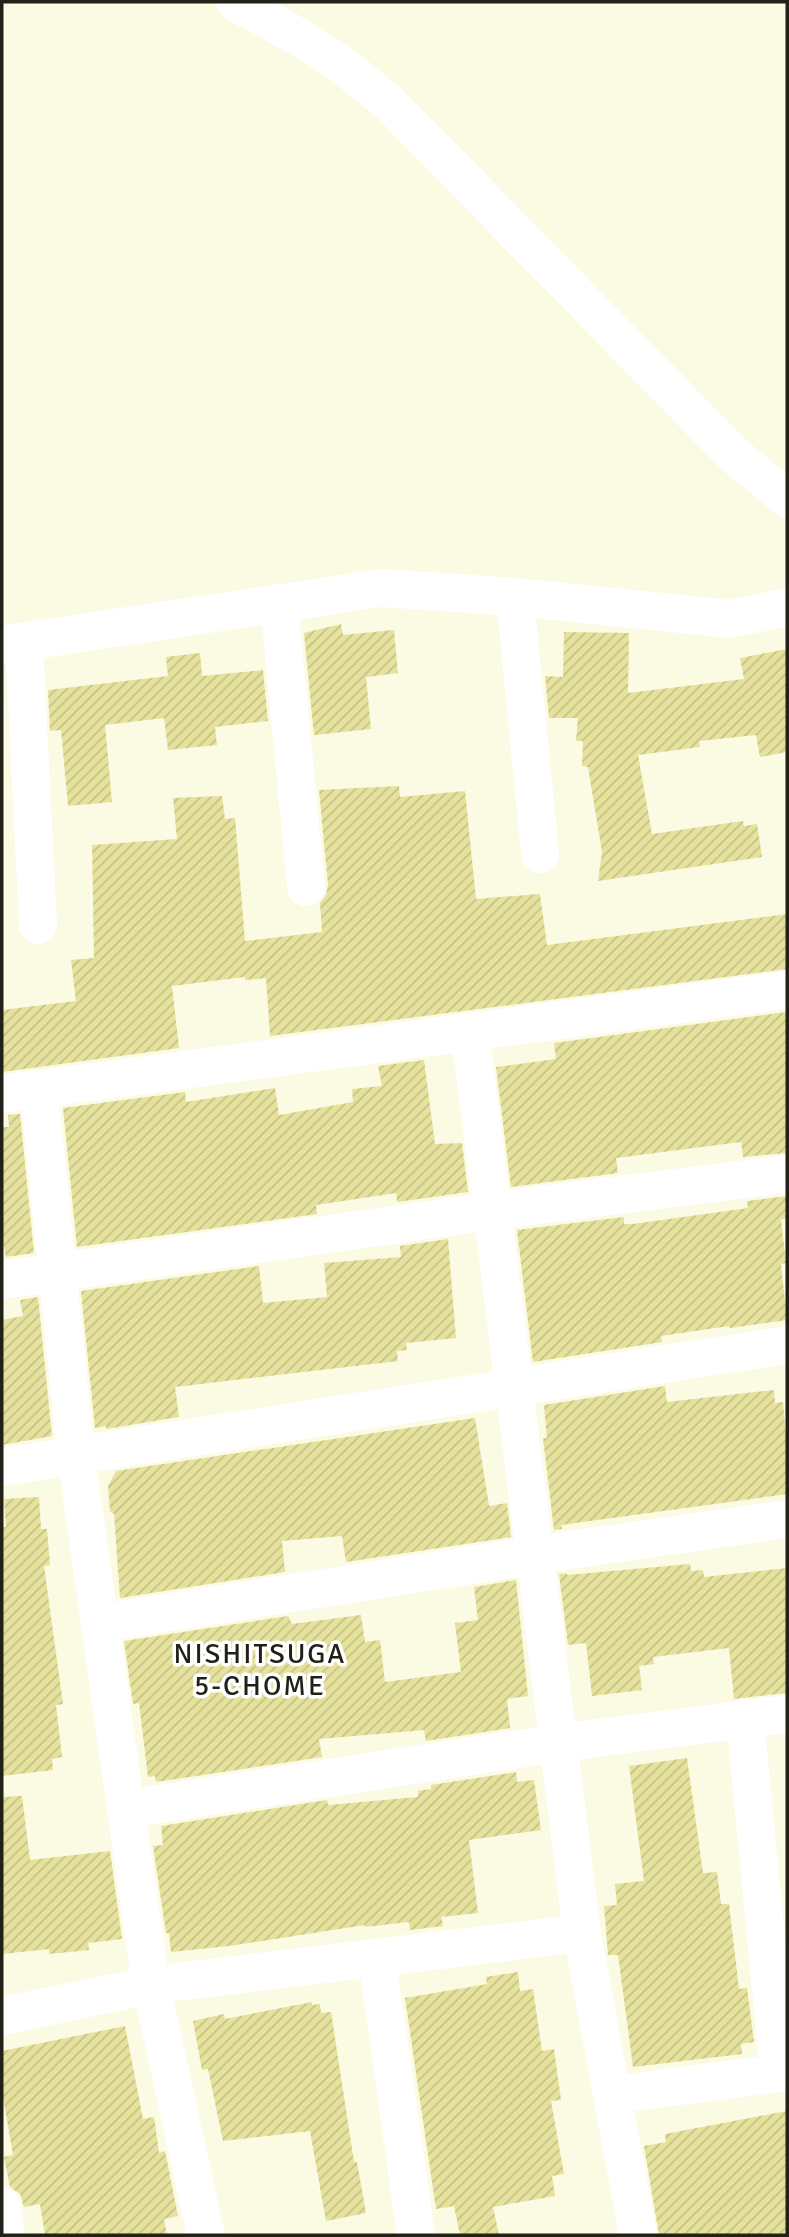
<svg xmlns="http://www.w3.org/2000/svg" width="789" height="2237" font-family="Signika,sans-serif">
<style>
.building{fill:url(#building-hatch)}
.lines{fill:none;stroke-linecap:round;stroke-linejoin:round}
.street{stroke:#fff;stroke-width:38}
.secondary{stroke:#fff;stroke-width:38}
.labels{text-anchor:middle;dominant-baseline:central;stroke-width:7;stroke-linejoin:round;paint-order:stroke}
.neighbourhood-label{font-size:28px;letter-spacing:2px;fill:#212118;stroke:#fff}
</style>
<defs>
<pattern id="building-hatch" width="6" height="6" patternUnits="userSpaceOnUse" patternTransform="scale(1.75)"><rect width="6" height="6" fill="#e6e29e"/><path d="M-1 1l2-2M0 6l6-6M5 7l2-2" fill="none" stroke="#c5c287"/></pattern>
</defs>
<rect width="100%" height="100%" fill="#fbfae2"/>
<!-- building -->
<path class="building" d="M 341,624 L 343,635 L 394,630 L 398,673 L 366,677 L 371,729 L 314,735 L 304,633 Z
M 564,632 L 629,633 L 628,693 L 744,679 L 740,658 L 787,649 L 787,752 L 760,757 L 756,735 L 699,741 L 700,747 L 638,755 L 652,834 L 743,821 L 744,826 L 757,824 L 762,857 L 598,881 L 602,852 L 588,767 L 582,766 L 583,741 L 576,741 L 578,718 L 549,718 L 545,676 L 563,677 Z
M 200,653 L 202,676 L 263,670 L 268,721 L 215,727 L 217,745 L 168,750 L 164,718 L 105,725 L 112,802 L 68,806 L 61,730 L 50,731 L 48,690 L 168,676 L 166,657 Z
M 399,786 L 400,797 L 465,791 L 476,899 L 540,894 L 547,945 L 787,914 L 787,969 L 270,1036 L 266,978 L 245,980 L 245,977 L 172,986 L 179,1048 L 2,1072 L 2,1010 L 76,1001 L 71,960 L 94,958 L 92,845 L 177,839 L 173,798 L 222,796 L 225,819 L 235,818 L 245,941 L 322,932 L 320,903 L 326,895 L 328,885 L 319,790 Z
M 787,1012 L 787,1153 L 743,1157 L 741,1142 L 616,1158 L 618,1173 L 511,1187 L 496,1067 L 556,1059 L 554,1043 Z
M 424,1060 L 435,1144 L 462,1143 L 468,1192 L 397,1202 L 396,1193 L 316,1205 L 317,1214 L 77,1247 L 63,1108 L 185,1092 L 186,1102 L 275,1088 L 279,1115 L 353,1102 L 352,1089 L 382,1086 L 378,1066 Z
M 20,1114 L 34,1253 L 6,1257 L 2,1238 L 2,1127 L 9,1127 L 8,1115 Z
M 787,1196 L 787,1219 L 781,1219 L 786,1263 L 781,1264 L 787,1320 L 730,1328 L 729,1326 L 661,1336 L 662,1342 L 533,1362 L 517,1230 L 624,1217 L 624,1224 L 633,1224 L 748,1208 L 747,1201 Z
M 448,1239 L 456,1338 L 406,1343 L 407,1350 L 397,1351 L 398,1361 L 175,1387 L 179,1417 L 106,1429 L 106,1426 L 95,1428 L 81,1291 L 259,1266 L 263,1303 L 327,1297 L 324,1263 L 401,1257 L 400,1246 Z
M 38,1297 L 52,1436 L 2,1445 L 2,1320 L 23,1316 L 20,1300 Z
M 665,1386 L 667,1402 L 774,1390 L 775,1403 L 783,1402 L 787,1448 L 787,1494 L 561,1525 L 562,1529 L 554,1530 L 543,1438 L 547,1438 L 544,1405 Z
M 475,1418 L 489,1506 L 507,1503 L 511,1537 L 346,1562 L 342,1536 L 282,1541 L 285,1572 L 120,1598 L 114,1514 L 110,1511 L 108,1486 L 116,1471 Z
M 39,1497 L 41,1529 L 47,1529 L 50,1565 L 44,1566 L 63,1704 L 56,1705 L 62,1757 L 52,1759 L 53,1770 L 2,1776 L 2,1527 L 6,1527 L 4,1499 Z
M 690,1564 L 691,1571 L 703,1570 L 704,1577 L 787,1568 L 787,1693 L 734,1699 L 729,1648 L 653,1657 L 654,1664 L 639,1666 L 642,1690 L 592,1696 L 586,1643 L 568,1645 L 559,1574 L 567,1573 L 567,1575 Z
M 516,1580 L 528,1696 L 507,1699 L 510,1728 L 426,1741 L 424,1730 L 319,1739 L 322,1757 L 156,1782 L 155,1776 L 148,1777 L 139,1703 L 133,1704 L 124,1641 L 288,1616 L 292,1624 L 361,1615 L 365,1642 L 380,1640 L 385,1682 L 461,1672 L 455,1623 L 478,1620 L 474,1587 Z
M 687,1758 L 703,1873 L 717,1872 L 721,1904 L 729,1904 L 739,1989 L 747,1988 L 754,2042 L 741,2044 L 742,2054 L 633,2067 L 618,1955 L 608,1955 L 604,1906 L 617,1905 L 615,1884 L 644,1881 L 629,1766 Z
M 516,1772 L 517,1782 L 534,1780 L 541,1830 L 469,1840 L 478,1913 L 441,1917 L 443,1926 L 410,1930 L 409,1922 L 365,1927 L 365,1925 L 229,1946 L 171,1952 L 169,1933 L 166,1933 L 153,1846 L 163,1845 L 161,1826 L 327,1800 L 328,1805 L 418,1797 L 418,1791 L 431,1789 L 431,1785 Z
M 22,1796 L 30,1860 L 110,1851 L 122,1939 L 88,1943 L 89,1950 L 49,1954 L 49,1949 L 2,1954 L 2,1797 Z
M 518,1972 L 520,1991 L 533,1989 L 542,2051 L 554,2049 L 561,2100 L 551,2101 L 564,2174 L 552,2176 L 555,2196 L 493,2207 L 499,2235 L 460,2235 L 454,2206 L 436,2209 L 405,1998 L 487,1984 L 486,1977 Z
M 312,2002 L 312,2005 L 320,2004 L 321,2013 L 331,2012 L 354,2162 L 357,2162 L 366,2213 L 326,2221 L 310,2131 L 223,2141 L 208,2069 L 202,2070 L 193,2021 L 224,2014 L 225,2019 Z
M 125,2026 L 143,2119 L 154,2117 L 159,2153 L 165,2151 L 178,2216 L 164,2219 L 167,2235 L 45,2235 L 40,2204 L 24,2207 L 20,2194 L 10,2187 L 4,2157 L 13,2155 L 2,2091 L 2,2051 Z
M 787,2111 L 787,2235 L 659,2235 L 644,2146 L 666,2142 L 665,2134 Z"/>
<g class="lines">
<!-- street -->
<path class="street" d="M 515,597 L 540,854
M 279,603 L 306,887
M 24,642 L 38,925
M 2,645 L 381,588 L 515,597 L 730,619 L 787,607
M 470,1032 L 582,1933 L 638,2235
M 39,1089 L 76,1455 L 151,1985 L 206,2235
M 2,1094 L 787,990
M 2,1280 L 492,1211 L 787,1174
M 2,1467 L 787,1345
M 101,1623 L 535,1555 L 787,1519
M 745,1718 L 779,2073
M 126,1809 L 558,1743 L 787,1714
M 377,1958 L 416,2235
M 2,2016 L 151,1985 L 582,1933
M 612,2095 L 787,2072
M 2,2207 L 6,2235"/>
<!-- secondary -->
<path class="secondary" d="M 235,2 L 306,41 L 340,63 L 389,103 L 735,456 L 787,498"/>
</g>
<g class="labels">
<!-- neighbourhood labels -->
<g class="neighbourhood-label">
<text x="260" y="1654">NISHITSUGA<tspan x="260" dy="32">5-CHOME</tspan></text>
</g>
</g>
<!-- border -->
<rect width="789" height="2237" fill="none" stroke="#212118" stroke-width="7"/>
</svg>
